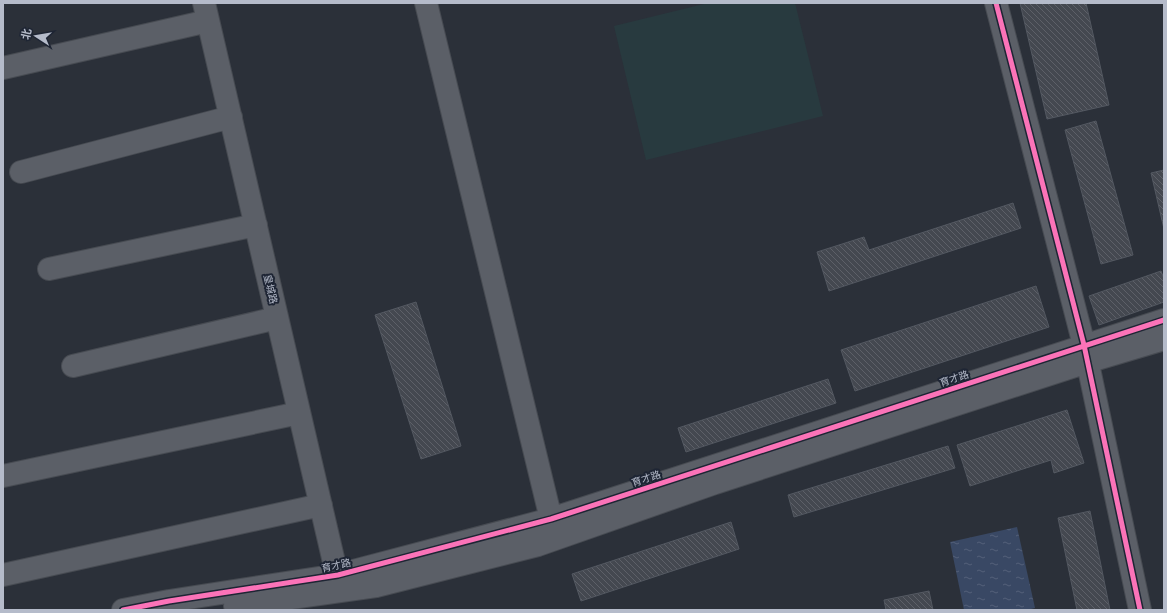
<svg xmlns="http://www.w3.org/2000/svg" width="1167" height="613" font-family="Barlow,'Noto Sans SC',sans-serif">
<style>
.grass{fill:#283a3f}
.water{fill:url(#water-ripples)}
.building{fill:url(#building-back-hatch);stroke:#535861}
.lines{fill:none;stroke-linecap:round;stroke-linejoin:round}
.minor-casing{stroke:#474b52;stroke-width:24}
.minor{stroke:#5b5f67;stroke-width:22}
.cycleway-casing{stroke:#1e2534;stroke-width:8}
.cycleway{stroke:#fb73b8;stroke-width:5}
.labels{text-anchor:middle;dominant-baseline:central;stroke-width:4;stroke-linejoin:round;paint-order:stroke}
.street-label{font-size:10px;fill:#b5bbca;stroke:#1e2534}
</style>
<defs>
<pattern id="water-ripples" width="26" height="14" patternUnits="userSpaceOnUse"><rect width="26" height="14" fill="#394864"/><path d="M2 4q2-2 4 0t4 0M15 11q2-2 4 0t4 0" fill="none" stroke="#536079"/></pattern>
<pattern id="building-back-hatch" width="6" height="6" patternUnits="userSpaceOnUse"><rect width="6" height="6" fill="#444850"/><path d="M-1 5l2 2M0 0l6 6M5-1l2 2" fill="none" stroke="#5d6068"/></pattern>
</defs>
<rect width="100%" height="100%" fill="#2b3039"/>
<!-- grass -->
<path class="grass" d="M 708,3 L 795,3 L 823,116 L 646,160 L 614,26 Z"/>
<!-- water -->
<path class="water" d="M 1017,527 L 1035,608 L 1027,610 L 964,610 L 950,542 Z"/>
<!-- building -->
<path class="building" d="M 1020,3 L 1086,3 L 1109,105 L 1047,119 Z
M 1096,121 L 1133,255 L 1101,264 L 1065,130 Z
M 1164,170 L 1164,229 L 1151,173 Z
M 1013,203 L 1021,228 L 829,291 L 817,252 L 864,237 L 869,250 Z
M 1161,271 L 1164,279 L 1164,302 L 1099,325 L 1089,296 Z
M 1036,286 L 1049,327 L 855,391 L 841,350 Z
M 416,302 L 461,446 L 421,459 L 375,315 Z
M 828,379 L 836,403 L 686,452 L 678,428 Z
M 1067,410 L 1084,463 L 1054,473 L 1051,460 L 970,486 L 957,445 Z
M 948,446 L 955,468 L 794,517 L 788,495 Z
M 1090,511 L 1110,610 L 1077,610 L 1058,518 Z
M 731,522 L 739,549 L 581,601 L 572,574 Z
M 929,591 L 933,610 L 886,610 L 884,600 Z"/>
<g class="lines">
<defs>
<path id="minor" d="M 204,3 L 340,588
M 426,3 L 551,519
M 996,3 L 1084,345 L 1140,610
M 3,68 L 208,21
M 21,172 L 231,117
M 49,269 L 256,225
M 73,366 L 277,318
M 3,476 L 299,413
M 3,575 L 321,505
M 235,606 L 376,586 L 538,545 L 715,483 L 1087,362 L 1164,339
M 123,610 L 169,601 L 338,575 L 551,519 L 1164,320"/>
</defs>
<!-- minor casing -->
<use href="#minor" class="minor-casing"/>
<!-- minor -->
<use href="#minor" class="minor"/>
<defs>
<path id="cycleway" d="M 996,3 L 1084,345 L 1140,610
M 123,610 L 169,601 L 338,575 L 551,519 L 1164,320"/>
</defs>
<!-- cycleway casing -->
<use href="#cycleway" class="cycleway-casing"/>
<!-- cycleway -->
<use href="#cycleway" class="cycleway"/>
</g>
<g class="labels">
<!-- street labels -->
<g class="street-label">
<text transform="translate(271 289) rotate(77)">皇城路</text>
<text transform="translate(954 378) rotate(-18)">育才路</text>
<text transform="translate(646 478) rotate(-18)">育才路</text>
<text transform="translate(336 565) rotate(-12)">育才路</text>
</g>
</g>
<!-- border -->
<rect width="1167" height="613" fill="none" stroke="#b5bbca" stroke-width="8"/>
<!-- north arrow -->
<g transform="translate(36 36) rotate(282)" stroke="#1e2534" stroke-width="3" paint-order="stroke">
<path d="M0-3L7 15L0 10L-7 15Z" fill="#b5bbca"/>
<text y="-6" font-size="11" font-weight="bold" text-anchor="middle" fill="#b5bbca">北</text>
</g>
</svg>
